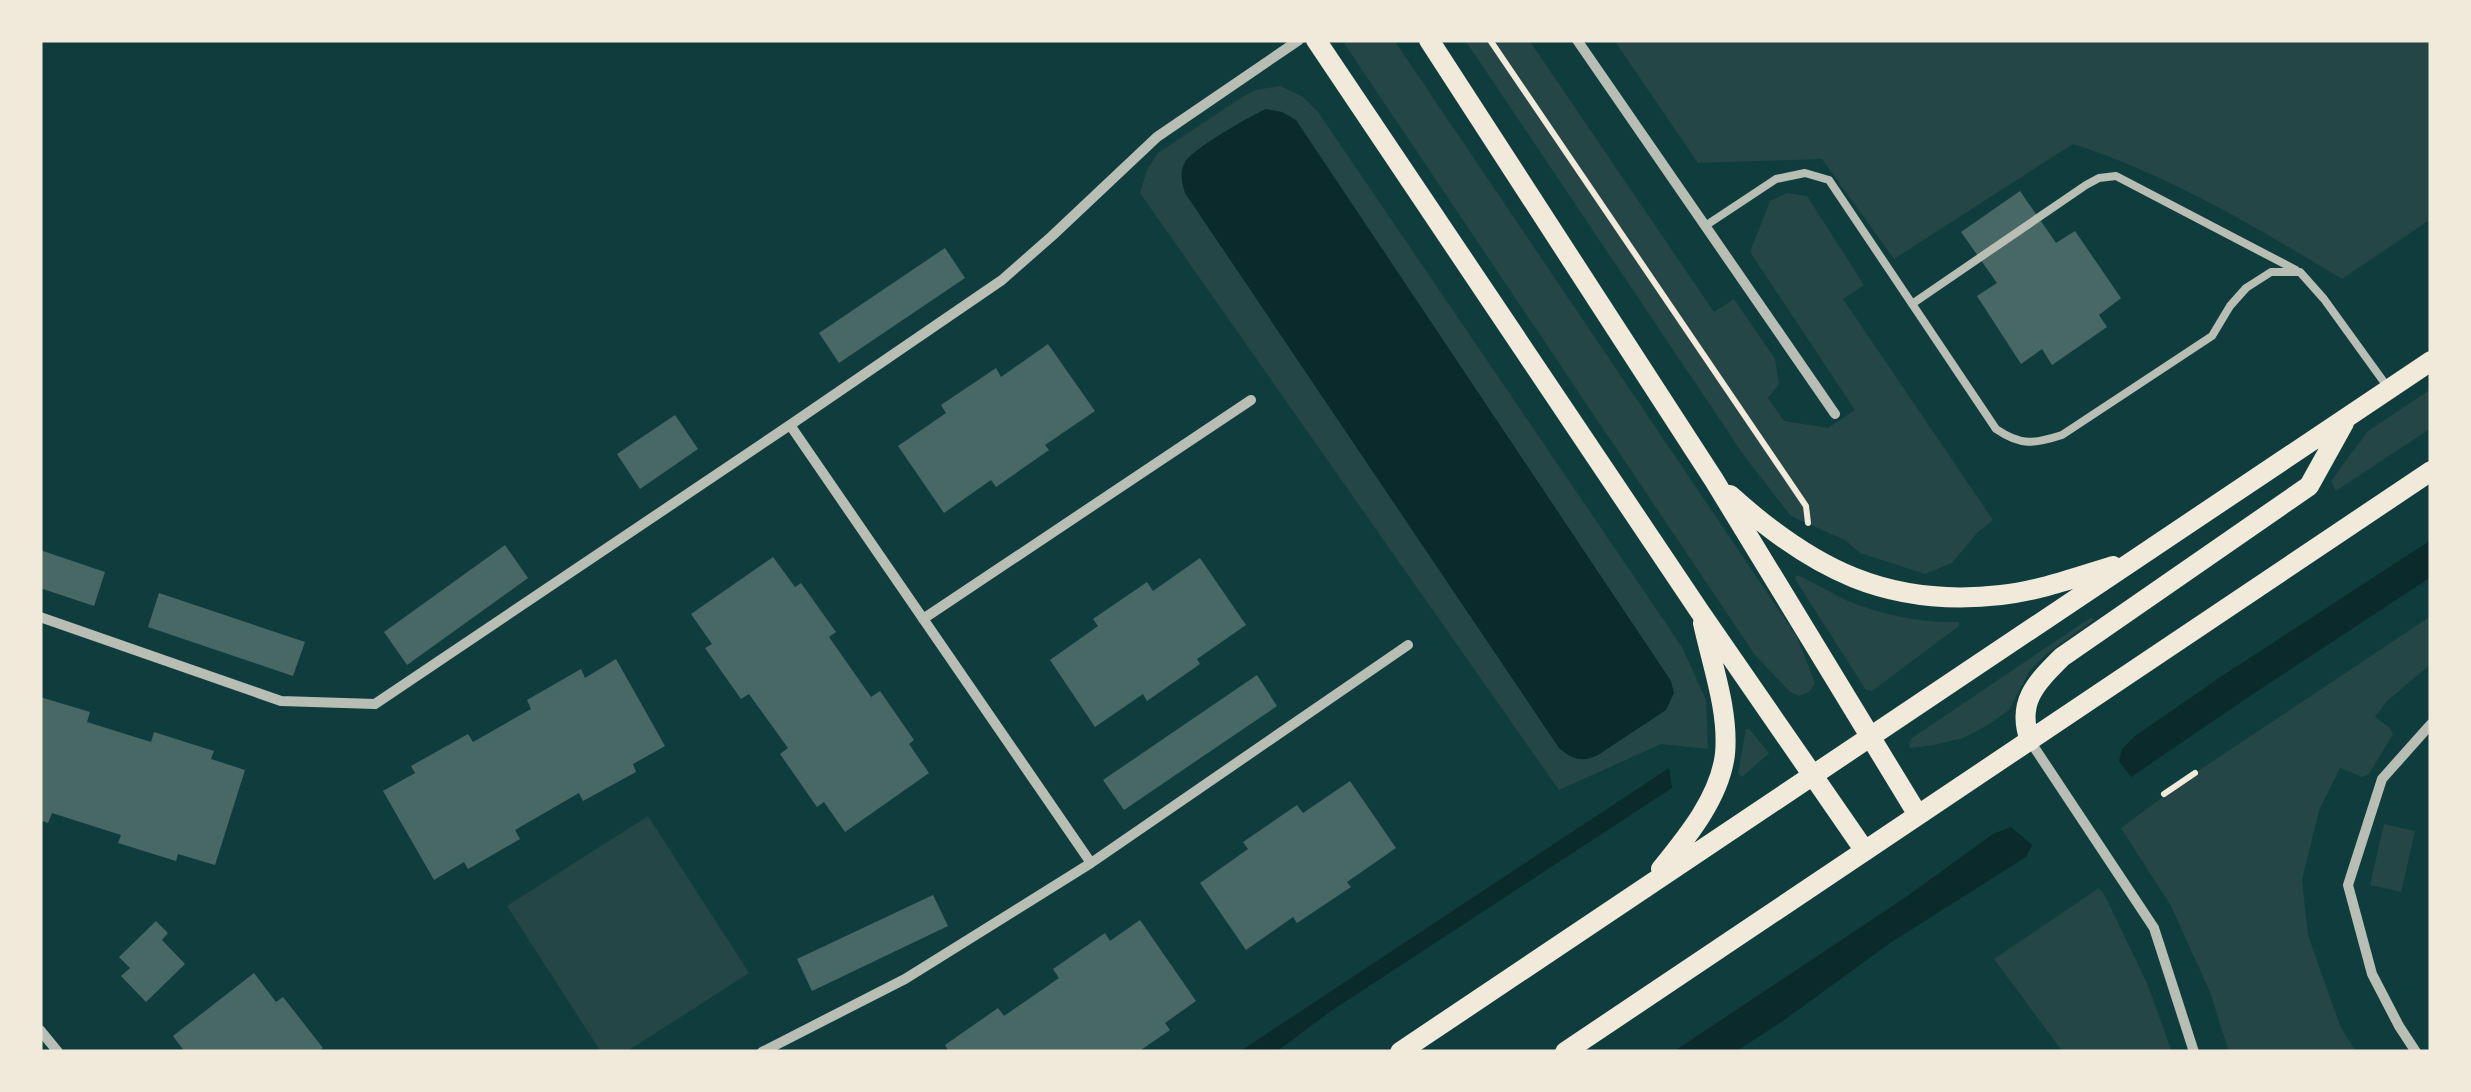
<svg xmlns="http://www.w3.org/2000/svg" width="2471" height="1092" font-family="'Space Grotesk',sans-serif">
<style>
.green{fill:#244646}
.water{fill:#0a2a2b}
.building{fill:#486865}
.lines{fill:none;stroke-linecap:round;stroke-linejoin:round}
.path{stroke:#f1e9da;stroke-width:6}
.service{stroke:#b8beb3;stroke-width:8}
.minor{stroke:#b8beb3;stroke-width:10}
.secondary{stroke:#f1e9da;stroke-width:20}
</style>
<rect width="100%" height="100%" fill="#0f3d3e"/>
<!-- green -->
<path class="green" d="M 1342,40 L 1394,40 L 1797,637 L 1815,683 L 1809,692 L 1799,696 L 1790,692 L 1755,655 Z
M 1465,40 L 1529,40 L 1714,312 L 1734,299 L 1775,359 L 1779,384 L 1768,398 L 1784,421 L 1828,428 L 1855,410 L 1750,252 L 1770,201 L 1787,193 L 1807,196 L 1864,285 L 1843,299 L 1993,520 L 1978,532 L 1952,563 L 1925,574 L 1860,553 L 1845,540 L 1791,516 L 1745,457 Z
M 1614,40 L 2431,40 L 2431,219 L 2342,279 C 2256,227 2169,175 2073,144 L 1894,259 L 1822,159 L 1698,163 Z
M 1280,86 L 1302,96 L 1318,112 L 1682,647 L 1706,700 L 1708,749 L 1661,744 L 1559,790 L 1140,193 L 1147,170 L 1158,153 L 1242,97 L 1256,90 Z
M 2431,389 L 2431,428 L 2336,491 L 2331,481 L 2368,431 Z
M 1797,575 C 1814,582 1830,593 1848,601 C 1882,615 1922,623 1959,622 L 1959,626 L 1872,691 L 1866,690 L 1795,579 Z
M 2431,616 L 2431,664 L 2387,701 L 2375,717 L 2390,728 L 2393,734 L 2369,774 L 2362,777 L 2340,768 L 2319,810 L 2302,880 L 2308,935 L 2340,1026 L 2356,1052 L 2229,1052 L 2210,992 L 2171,906 L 2121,828 L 2195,773 Z
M 2090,618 L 2095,619 L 2045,655 L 2029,672 L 2009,710 L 1988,725 L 1963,738 L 1934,745 L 1910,748 L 1909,742 L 1912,738 Z
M 1746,729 L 1749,729 L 1769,753 L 1742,777 L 1738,773 Z
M 648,816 L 749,973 L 626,1052 L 601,1052 L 507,906 Z
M 2384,824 L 2415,831 L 2401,892 L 2370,885 Z
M 2099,888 L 2105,896 L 2147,983 L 2172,1052 L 2063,1052 L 1994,959 Z"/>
<!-- water -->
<path class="water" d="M 1266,109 L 1282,112 L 1296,120 L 1671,681 L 1674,693 L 1666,710 L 1598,755 C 1582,763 1572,759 1559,748 L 1185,193 C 1182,183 1179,173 1185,162 C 1193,149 1250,116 1266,109 Z
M 2431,540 L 2431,577 L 2253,694 L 2131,777 L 2119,761 L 2122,749 L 2135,736 L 2222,676 Z
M 1669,768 L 1672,788 L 1331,1011 L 1276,1052 L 1239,1052 Z
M 2011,827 L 2032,845 L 2026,857 L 1890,943 L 1783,1021 L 1735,1052 L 1673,1052 L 1906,897 L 1993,834 Z"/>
<!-- building -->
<path class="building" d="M 2020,191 L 2056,243 L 2075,231 L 2121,298 L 2099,315 L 2107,327 L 2052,365 L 2042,349 L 2021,364 L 1977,296 L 1997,283 L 1961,232 Z
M 945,248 L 965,278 L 839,363 L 819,333 Z
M 1048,344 L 1095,411 L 1045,445 L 1049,450 L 996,487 L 991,480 L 944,513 L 898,446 L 946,413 L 941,405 L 996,368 L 1001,377 Z
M 675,415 L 698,449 L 640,489 L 617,454 Z
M 505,545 L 528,578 L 407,665 L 384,632 Z
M 40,550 L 105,572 L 94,606 L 40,588 Z
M 773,557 L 795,587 L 801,583 L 836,632 L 829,637 L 871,697 L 880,691 L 914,740 L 909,744 L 929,773 L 845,832 L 824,802 L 817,807 L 780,754 L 788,748 L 749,694 L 741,699 L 705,648 L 712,644 L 691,614 Z
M 1200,558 L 1246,625 L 1197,659 L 1200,664 L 1147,701 L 1143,694 L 1095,727 L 1050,660 L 1098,626 L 1093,619 L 1147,582 L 1153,591 Z
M 159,593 L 305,642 L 293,676 L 148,627 Z
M 616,659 L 665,746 L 633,764 L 636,772 L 583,801 L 579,793 L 515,830 L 520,839 L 468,869 L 464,862 L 434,880 L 383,791 L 415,773 L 411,766 L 468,734 L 473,742 L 531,709 L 527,700 L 581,669 L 585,678 Z
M 1257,675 L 1277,706 L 1124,810 L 1103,780 Z
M 40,697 L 90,712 L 87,722 L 151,742 L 154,732 L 214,751 L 211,759 L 245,770 L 215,865 L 178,854 L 176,861 L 118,843 L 121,835 L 52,813 L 48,823 L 40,820 Z
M 1350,781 L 1396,848 L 1347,882 L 1351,887 L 1297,923 L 1293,917 L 1246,950 L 1200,883 L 1248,849 L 1243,842 L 1297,805 L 1303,813 Z
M 933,895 L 948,926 L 812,991 L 797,959 Z
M 1140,920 L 1196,1001 L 1165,1023 L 1170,1030 L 1138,1052 L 949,1052 L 945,1045 L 998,1008 L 1004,1016 L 1059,978 L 1053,969 L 1105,933 L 1110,941 Z
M 156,921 L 168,933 L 162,940 L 185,964 L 146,1002 L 121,976 L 130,968 L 119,957 Z
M 254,973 L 276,1002 L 283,997 L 323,1048 L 317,1052 L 185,1052 L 173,1036 Z"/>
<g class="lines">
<!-- path -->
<path class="path" d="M 1490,40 L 1806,506 L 1808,523
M 2164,794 L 2195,773"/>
<!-- service -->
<path class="service" d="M 1705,226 L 1776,179 L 1805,173 L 1829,180 L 1996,429 C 2021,446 2034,444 2062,435 L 2212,336 L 2230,306 L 2246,288 L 2271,272 L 2300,272 L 2324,299 L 2389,389
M 1912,304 L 2086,185 L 2099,178 L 2116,176 L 2296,270"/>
<!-- minor -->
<path class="minor" d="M 1577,40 L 1835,414
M 40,617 L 281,701 L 375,704 L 790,425 L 1002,280 L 1052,236 L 1157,137 L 1299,40
M 923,619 L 1251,400
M 2030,741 L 2154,928 L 2194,1052
M 1091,863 L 1408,645
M 40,1030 L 58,1052
M 762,1052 L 905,979 L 1091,863 L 790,425
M 2416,1052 L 2399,1026 L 2372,974 L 2348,885 L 2382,779 L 2431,724"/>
<!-- secondary -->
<path class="secondary" d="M 1316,40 L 1700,612 L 1865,851
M 1429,40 L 1714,480 L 1918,815
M 1730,495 C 1812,569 1888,608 2001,595 C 2039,591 2077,577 2113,566
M 2030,741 C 2016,702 2036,683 2062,657 L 2309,486 L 2344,423
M 1661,869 C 1687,837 1720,797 1725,754 C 1729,711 1712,665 1703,623
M 1400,1052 L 2431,361
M 1565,1052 L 2431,471"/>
</g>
<!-- border -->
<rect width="2471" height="1092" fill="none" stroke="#f1e9da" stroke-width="85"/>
</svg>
